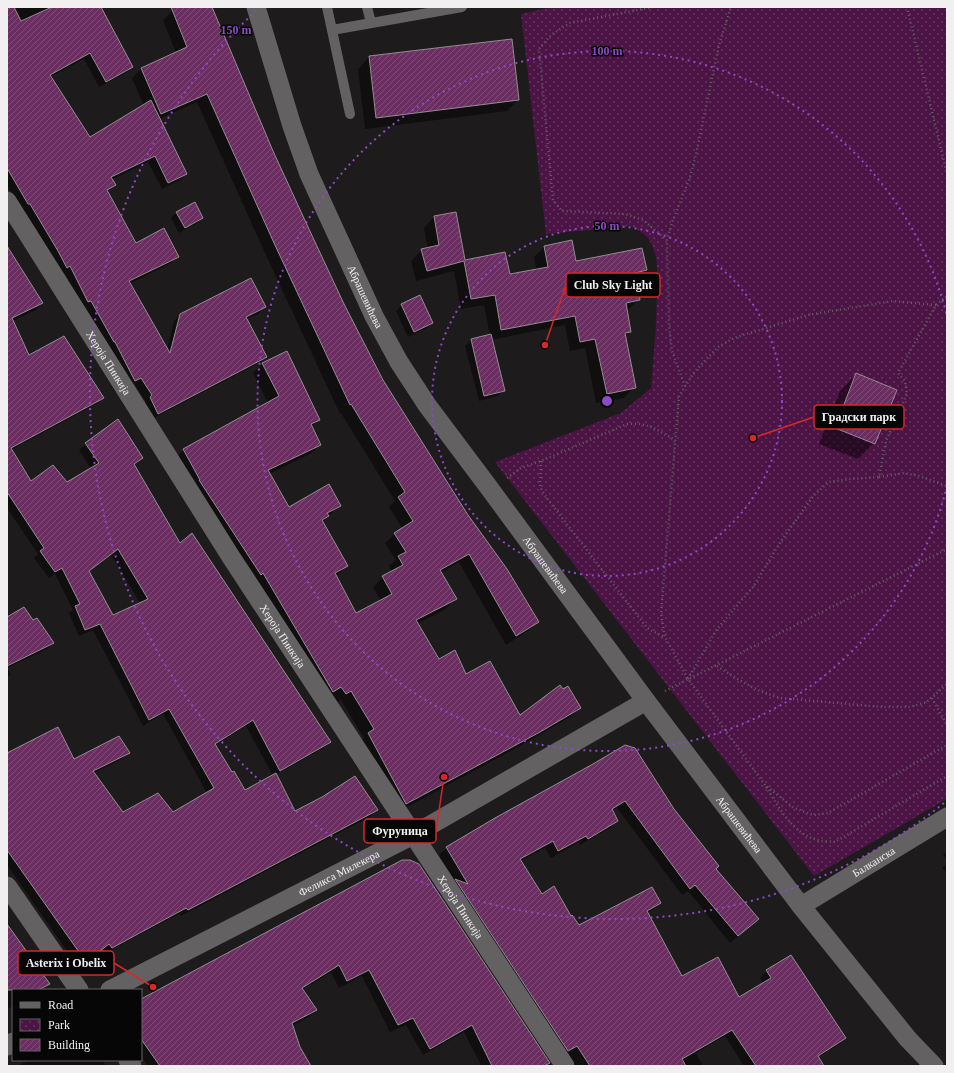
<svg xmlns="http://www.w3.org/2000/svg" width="954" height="1073" font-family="Georgia,serif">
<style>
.park{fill:url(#park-dots)}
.shadow{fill:#0007;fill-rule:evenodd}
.building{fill:url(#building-hatch);stroke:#918e90;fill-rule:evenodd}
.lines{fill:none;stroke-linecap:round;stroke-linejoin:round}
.path{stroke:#646163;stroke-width:2.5;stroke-dasharray:1 3;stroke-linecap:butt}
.lane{stroke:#646163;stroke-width:10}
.street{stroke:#646163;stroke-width:19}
.ring{fill:none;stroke:#8d49c6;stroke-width:2;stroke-dasharray:2 4}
.labels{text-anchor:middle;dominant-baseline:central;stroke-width:3;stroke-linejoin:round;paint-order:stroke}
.street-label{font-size:11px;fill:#f1eff0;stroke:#070607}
.centre{fill:#8d49c6;stroke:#070607;stroke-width:2}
.ring-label{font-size:12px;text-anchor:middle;font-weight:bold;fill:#8d49c6;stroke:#070607;stroke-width:3;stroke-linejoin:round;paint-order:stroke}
.leader{fill:none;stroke:#d62828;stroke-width:1.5}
.callout-dot{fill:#d62828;stroke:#070607;stroke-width:1.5}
.callout{fill:#070607;stroke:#d62828;stroke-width:1.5}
.callout-label{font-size:12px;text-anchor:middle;font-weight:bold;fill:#f1eff0}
</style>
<defs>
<pattern id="park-dots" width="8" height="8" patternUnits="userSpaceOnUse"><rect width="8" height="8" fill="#4c1345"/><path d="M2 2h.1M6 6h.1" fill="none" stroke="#663660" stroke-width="1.8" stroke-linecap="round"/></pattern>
<pattern id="building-hatch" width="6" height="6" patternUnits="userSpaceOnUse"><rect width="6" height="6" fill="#6a2e61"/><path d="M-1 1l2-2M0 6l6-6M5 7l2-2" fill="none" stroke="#804d78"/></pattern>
</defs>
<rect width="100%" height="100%" fill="#1e1b1d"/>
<!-- park -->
<path class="park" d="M 552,7 L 947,7 L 947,799 L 814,876 L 495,462 L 621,413 L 651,388 C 654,354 657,319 657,284 C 657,272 658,259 653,248 C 649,236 641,231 630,226 L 546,234 L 521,14 Z"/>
<!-- shadow -->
<path class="shadow" d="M 7,7 L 100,7 L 132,67 L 126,73 L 99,87 L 84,59 L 50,77 L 89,139 L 144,106 L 132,78 L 141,69 L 176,53 L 163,20 L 172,11 L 181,7 L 211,7 L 272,152 L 344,304 L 383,380 L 468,515 L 537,622 L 528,631 L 506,645 L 459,562 L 441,573 L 455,599 L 446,609 L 417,624 L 438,660 L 466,675 L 520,716 L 580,708 L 570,717 L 529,741 L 396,813 L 359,743 L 364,738 L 341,700 L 336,703 L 174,459 L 184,450 L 268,403 L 253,373 L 263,364 L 319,419 L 311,427 L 320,445 L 310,454 L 269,474 L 289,509 L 340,506 L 322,522 L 347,566 L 336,576 L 355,615 L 381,601 L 373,587 L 383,577 L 392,572 L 389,566 L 396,560 L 385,543 L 395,534 L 403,529 L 389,507 L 395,501 L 341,413 L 340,414 L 265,253 L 197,102 L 159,119 L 186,174 L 180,180 L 162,189 L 148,162 L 111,180 L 114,185 L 107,192 L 135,244 L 177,257 L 171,263 L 129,284 L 167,350 L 174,321 L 181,315 L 264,307 L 258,314 L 246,319 L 266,357 L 259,363 L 152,419 L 144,404 L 146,402 L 134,383 L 128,387 L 84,306 L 82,308 L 64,272 L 61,273 L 7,185 Z
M 369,57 L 518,100 L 507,111 L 365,129 L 358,69 Z
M 177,212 L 202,218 L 196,224 L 179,233 L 171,218 Z
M 434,217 L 464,261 L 509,275 L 536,270 L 534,257 L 544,247 L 571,242 L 575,263 L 646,270 L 635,281 L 638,300 L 628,310 L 626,310 L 630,332 L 624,337 L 634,387 L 624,398 L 596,403 L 585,348 L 570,351 L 565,325 L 491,340 L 504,390 L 498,396 L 479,401 L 465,346 L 471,340 L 490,335 L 484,305 L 461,309 L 454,271 L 416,281 L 411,261 L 422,250 L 428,249 L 424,228 Z
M 7,247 L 42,303 L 36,310 L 12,321 L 29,356 L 103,398 L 96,404 L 11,450 L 31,482 L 67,484 L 91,469 L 79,450 L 86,444 L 142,458 L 134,466 L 179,545 L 330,742 L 324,748 L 275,775 L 295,812 L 377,810 L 371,816 L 181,916 L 179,914 L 105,953 L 102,949 L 79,968 L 7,865 L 7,754 L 74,760 L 129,753 L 122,759 L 94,773 L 122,813 L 173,813 L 207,793 L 163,714 L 143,726 L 93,630 L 79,636 L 69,613 L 73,610 L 55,574 L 49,578 L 34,558 L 38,554 L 7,508 ZM 111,555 L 140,603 L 113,616 L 89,572 ZM 246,726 L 273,776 L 245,791 L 215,746 Z
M 402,305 L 432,323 L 427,328 L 408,337 L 396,311 Z
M 856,375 L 874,443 L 858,459 L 819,444 L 840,391 Z
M 7,618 L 33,622 L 53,643 L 47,649 L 7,668 L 11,674 L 7,677 Z
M 594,765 L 674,810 L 715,869 L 750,926 L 730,943 L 688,891 L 682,895 L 617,808 L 612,811 L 617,820 L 610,828 L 580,845 L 579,842 L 551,858 L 545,848 L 520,861 L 542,895 L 571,917 L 578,926 L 660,903 L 653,910 L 647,913 L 682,977 L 739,999 L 763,984 L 760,978 L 767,971 L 845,1038 L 838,1045 L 818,1057 L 823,1066 L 744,1066 L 725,1036 L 696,1053 L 703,1066 L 566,1066 L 439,855 L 446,848 L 495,819 Z
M 947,851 L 947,859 L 943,855 Z
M 947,864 L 947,873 L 942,868 Z
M 419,865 L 551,1066 L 478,1066 L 481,1065 L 464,1032 L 423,1055 L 406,1025 L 390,1032 L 362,976 L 339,988 L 331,972 L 302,990 L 316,1010 L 309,1017 L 292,1026 L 299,1048 L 307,1066 L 148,1066 L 141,1056 L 141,1000 Z
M 7,924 L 49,983 L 42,990 L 13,990 L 13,1006 L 7,1009 Z
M 29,1060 L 102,1060 L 106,1066 L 18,1066 Z"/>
<!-- building -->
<path class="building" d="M 7,7 L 14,7 L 21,21 L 52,7 L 101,7 L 133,67 L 106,82 L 90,53 L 50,75 L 90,137 L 151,100 L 187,174 L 168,183 L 155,156 L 111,177 L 116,185 L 107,190 L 136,243 L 164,228 L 179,257 L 129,281 L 170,353 L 180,314 L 251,278 L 266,307 L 246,317 L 267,357 L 158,414 L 150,397 L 152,395 L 141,378 L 135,381 L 115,342 L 114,342 L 91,301 L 88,302 L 70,266 L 67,268 L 58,251 L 30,204 L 28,204 L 7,168 Z
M 171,7 L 212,7 L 273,151 L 308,227 L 344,304 L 383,380 L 468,515 L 507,569 L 539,622 L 516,636 L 469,554 L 440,570 L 457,599 L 416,620 L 439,659 L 455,650 L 466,674 L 490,661 L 520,715 L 560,685 L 563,689 L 568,686 L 581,708 L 540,732 L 406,804 L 368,733 L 374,729 L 351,691 L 346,694 L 341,687 L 333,692 L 263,573 L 261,575 L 199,480 L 200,480 L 183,449 L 279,396 L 262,363 L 287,351 L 320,420 L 311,424 L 321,445 L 268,470 L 289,507 L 329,484 L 341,506 L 327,513 L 329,516 L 322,520 L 348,566 L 335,573 L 356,613 L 392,594 L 382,576 L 403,565 L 398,556 L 406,552 L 394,533 L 413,521 L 398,497 L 405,492 L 351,404 L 350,405 L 274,243 L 207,94 L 161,114 L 141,68 L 187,47 Z
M 512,39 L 519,100 L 376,118 L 369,56 Z
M 195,202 L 203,218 L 185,228 L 176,212 Z
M 456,212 L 465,260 L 505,252 L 510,274 L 548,267 L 544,246 L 572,240 L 576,261 L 642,248 L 647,270 L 635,273 L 640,300 L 626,303 L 631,332 L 625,333 L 636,388 L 607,394 L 595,339 L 580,342 L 575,316 L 501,330 L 495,295 L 471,299 L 464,261 L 427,271 L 421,249 L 439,245 L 434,216 Z
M 7,246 L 43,303 L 12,318 L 29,355 L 64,336 L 104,398 L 11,448 L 31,481 L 53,465 L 67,482 L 99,463 L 85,443 L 118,419 L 143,458 L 134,464 L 180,543 L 192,533 L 331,742 L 280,771 L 253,720 L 215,744 L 232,772 L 234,771 L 245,790 L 276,773 L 295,811 L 322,797 L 355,776 L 378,810 L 188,910 L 186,908 L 112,948 L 109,944 L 86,962 L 7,850 L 7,753 L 58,727 L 74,759 L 119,736 L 130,753 L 93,771 L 123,812 L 158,793 L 173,812 L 214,788 L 169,709 L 149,720 L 100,624 L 85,630 L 75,606 L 80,604 L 62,568 L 55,572 L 40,551 L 44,548 L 7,492 ZM 118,549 L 148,599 L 113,615 L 89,571 Z
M 420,295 L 433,323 L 414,332 L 401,304 Z
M 491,334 L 505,391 L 484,396 L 471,339 Z
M 856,373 L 897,390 L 875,444 L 835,428 Z
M 24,607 L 33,620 L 37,618 L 54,643 L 7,666 L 7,617 Z
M 625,745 L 635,748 L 674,809 L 719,866 L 716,869 L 759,919 L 738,936 L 695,885 L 690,889 L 625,801 L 612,809 L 618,821 L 588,839 L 586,836 L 558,851 L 553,841 L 520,859 L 542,894 L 554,886 L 571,916 L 572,915 L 579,925 L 652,887 L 661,903 L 647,911 L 682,976 L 718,957 L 739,997 L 771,978 L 766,970 L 791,955 L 846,1038 L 818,1056 L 824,1066 L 756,1066 L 732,1030 L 682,1059 L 686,1066 L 590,1066 L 577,1046 L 568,1051 L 455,879 L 468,884 L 446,847 L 495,818 L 593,764 Z
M 402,860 L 410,860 L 419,864 L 550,1063 L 544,1066 L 492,1066 L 472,1025 L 430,1049 L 413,1018 L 398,1025 L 369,970 L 347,981 L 339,965 L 302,988 L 317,1010 L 292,1023 L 300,1047 L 311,1066 L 160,1066 L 141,1039 L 141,999 Z
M 7,924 L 50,984 L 38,990 L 7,990 Z"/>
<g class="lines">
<!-- path -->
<path class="path" d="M 653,7 L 570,23 L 551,35 L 539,49 L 553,200 L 562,211 L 625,214 L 643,220 L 667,240
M 907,7 L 947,174
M 936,305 L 893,301 L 808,315 L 734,338 L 718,347 L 695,371 L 679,396 L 661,614 L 665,637 L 688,679 L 765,785 L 794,808 L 813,815 L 828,813 L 947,745
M 685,386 L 672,351 L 669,326 L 667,240 L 673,220 L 689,180 L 695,159 L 719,45 L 731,7
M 541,461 L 540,487 L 546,497 L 647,628 L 664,637
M 879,477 L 904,473 L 919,476 L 947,486
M 507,478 L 521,468 L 541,461 L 627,424 C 648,422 657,430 675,440
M 717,666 C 738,680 756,691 780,698 L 882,707 L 910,707 L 927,702 L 947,684
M 688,679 L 717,629 L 753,587 L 781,541 L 814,495 L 829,482 L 850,479 L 879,477 L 886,441 L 907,394 L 905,381 L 898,373 L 936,305 L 947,296
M 665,691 L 947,549
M 932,698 L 947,725
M 766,787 C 779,807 790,830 814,839 C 820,842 829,841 835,842 L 947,776"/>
<!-- lane -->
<path class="lane" d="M 327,7 L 350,114
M 367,7 L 371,23
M 332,30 L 462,7"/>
<!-- street -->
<g class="street">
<path id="s1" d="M 256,7 L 292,126 L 309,174 L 374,316 L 399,362 L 427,405 L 490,489 L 646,701 L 801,906 L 908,1039 L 934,1066"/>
<path id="s2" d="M 7,201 L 231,557 L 565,1066"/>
<path d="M 7,886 L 79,990"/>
<path id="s3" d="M 801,906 L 947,817"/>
<path id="s4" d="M 110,990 L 413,835 L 646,701"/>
<path d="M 7,1046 L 13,1042"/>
<path d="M 128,1060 L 132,1066"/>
</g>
</g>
<!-- distance rings -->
<g class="ring">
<circle cx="607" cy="401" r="175"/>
<path d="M947 486A350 350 0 1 1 947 316"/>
<path d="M944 803A525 525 0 0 1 259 8"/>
</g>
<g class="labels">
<!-- street labels -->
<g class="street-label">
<text stroke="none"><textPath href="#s1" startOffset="310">Абрашевићева</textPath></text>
<text stroke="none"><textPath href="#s2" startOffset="191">Хероја Пинкија</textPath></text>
<text stroke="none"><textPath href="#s1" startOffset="634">Абрашевићева</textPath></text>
<text stroke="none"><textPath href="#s2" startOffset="515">Хероја Пинкија</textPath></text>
<text stroke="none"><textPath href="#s1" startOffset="958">Абрашевићева</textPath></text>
<text stroke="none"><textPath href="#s3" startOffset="85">Балканска</textPath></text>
<text stroke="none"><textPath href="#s4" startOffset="257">Феликса Милекера</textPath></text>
<text stroke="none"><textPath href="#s2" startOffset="839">Хероја Пинкија</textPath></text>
</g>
</g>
<circle cx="607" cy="401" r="6" class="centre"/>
<g class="ring-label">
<text x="236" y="34">150 m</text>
<text x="607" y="55">100 m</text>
<text x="607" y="230">50 m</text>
</g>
<!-- callouts -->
<path class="leader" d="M545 345L566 285M753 438L814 417M444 777L436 831M153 987L114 963"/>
<g class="callout-dot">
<circle cx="545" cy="345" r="4"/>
<circle cx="753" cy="438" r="4"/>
<circle cx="444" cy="777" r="4"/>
<circle cx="153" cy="987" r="4"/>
</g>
<g class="callout">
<rect x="566" y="273" width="94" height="24" rx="4"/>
<rect x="814" y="405" width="90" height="24" rx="4"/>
<rect x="364" y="819" width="72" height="24" rx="4"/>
<rect x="18" y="951" width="96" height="24" rx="4"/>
</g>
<g class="callout-label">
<text x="613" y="289">Club Sky Light</text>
<text x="859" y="421">Градски парк</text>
<text x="400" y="835">Фуруница</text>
<text x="66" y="967">Asterix i Obelix</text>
</g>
<!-- border -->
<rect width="954" height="1073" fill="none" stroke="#f1eff0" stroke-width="16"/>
<!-- legend -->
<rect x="12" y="989" width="130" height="72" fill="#070607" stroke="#656364"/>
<rect x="20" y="1002" width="20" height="6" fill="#646163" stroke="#656364"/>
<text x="48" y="1009" font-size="12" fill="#f1eff0">Road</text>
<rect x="20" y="1019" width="20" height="12" fill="url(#park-dots)" stroke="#656364"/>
<text x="48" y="1029" font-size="12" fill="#f1eff0">Park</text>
<rect x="20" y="1039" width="20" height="12" fill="url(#building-hatch)" stroke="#656364"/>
<text x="48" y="1049" font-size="12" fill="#f1eff0">Building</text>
</svg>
